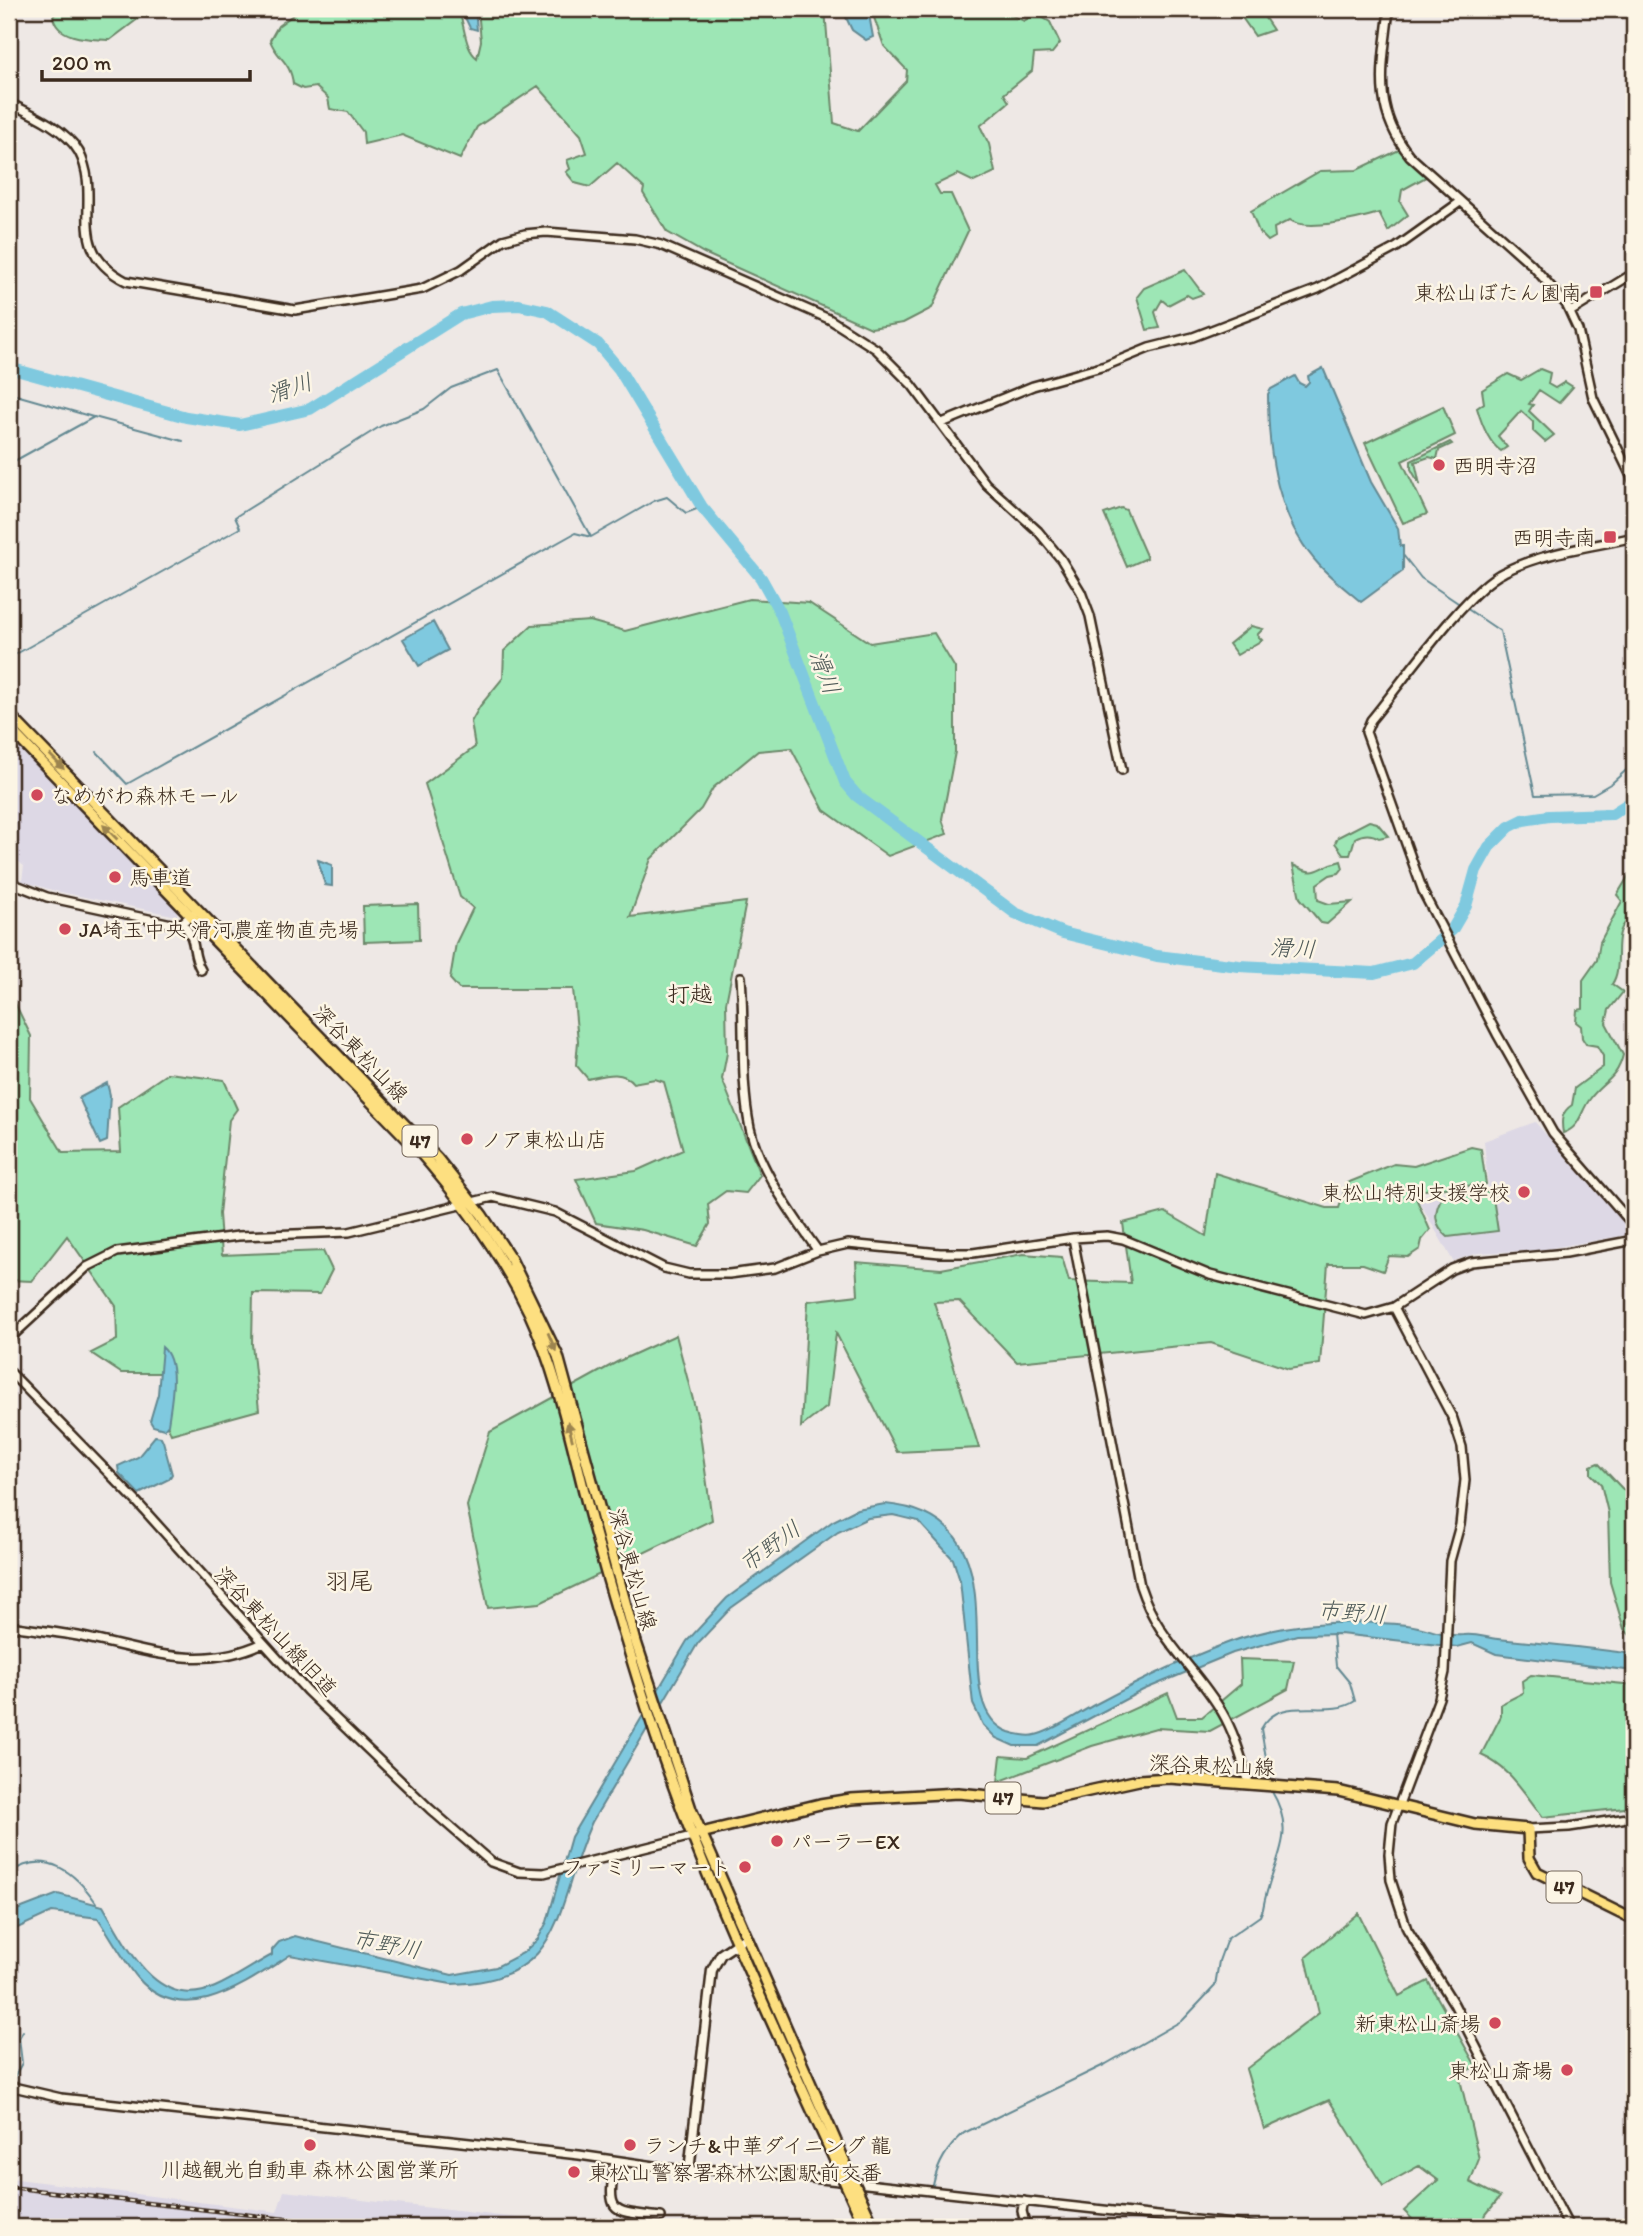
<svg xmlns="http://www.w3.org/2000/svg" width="1643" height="2236" font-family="Itim,'Klee One',sans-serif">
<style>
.built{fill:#ddd8e5}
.green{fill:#9de6b5;stroke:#6c886a;stroke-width:2}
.water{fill:#7fc9df;stroke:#648992;stroke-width:2}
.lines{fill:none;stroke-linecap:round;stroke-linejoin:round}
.stream{stroke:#648992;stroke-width:2}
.river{stroke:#7fc9df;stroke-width:12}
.tertiary-casing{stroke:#3b2a1e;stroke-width:12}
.secondary-casing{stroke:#3b2a1e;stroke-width:13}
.primary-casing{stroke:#3b2a1e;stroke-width:14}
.tertiary{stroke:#fcf5e5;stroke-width:7}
.secondary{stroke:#fcf5e5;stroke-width:8}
.primary{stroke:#fddf80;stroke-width:9}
.rail-casing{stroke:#3b2a1e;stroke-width:4.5}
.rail{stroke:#fcf5e5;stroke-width:2;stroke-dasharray:5;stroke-linecap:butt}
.primary-bridge-casing{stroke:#3b2a1e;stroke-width:14;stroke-linecap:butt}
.primary-bridge{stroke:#fddf80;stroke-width:9}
.oneway{fill:#9c844f}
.poi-dot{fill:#d1495b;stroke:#fcf5e5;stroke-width:2.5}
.labels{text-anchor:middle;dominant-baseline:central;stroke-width:5;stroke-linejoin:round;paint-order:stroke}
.shield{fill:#fcf5e5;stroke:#75675a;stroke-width:2}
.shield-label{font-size:19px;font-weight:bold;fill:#3b2a1e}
.poi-label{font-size:21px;fill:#3b2a1e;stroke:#fcf5e5;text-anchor:start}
.street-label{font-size:21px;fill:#3b2a1e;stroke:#fcf5e5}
.water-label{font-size:23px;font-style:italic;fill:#4f5a58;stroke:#fcf5e5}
.neighbourhood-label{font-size:23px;fill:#3b2a1e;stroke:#fcf5e5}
.quarter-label{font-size:24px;fill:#3b2a1e;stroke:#fcf5e5}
</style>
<rect width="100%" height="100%" fill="#eee8e5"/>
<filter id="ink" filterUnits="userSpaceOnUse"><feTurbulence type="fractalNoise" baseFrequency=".0143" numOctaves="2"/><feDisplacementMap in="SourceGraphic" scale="14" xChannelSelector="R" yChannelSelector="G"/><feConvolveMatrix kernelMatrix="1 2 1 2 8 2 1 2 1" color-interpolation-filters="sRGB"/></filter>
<g filter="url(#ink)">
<!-- built -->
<path class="built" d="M 9,737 L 177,911 L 177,916 L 55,891 L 22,881 L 24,866 L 9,854 Z
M 1535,1122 L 1629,1229 L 1627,1235 L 1540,1250 L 1478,1253 L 1453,1261 L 1416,1196 L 1488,1187 L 1484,1141 Z
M 9,2178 L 277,2212 L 284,2191 L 597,2227 L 9,2227 Z"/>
<!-- green -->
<path class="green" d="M 61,9 L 151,9 L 110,40 C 92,39 56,40 53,16 Z
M 301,9 L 458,9 C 465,24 464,48 477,58 L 481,41 L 478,9 L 825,9 L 834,123 L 858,131 L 906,81 L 907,70 L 884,46 L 871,9 L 1000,9 L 1024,21 L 1035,13 L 1050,22 L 1060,43 L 1052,53 L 1034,54 L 1032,71 L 1004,94 L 1009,102 L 980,126 L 989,144 L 995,172 L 974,182 L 958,174 L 935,185 L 940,194 L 951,194 L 968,231 L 932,308 L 903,323 L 871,328 L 704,253 L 667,232 L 643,193 L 644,188 L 617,163 L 590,187 L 575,183 L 566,172 L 570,169 L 567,160 L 587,153 L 581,135 L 538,86 L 477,127 L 460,159 L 402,135 L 364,144 L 363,132 L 348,112 L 330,109 L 328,98 L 316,87 L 303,89 L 293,84 C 291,61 276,58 270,40 L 278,26 Z
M 1236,9 L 1271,9 L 1265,18 L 1273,30 L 1255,36 Z
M 1399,150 L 1426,177 L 1402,190 L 1400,202 L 1408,215 L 1388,231 L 1379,213 C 1359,219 1306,232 1290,220 L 1274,228 L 1275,237 L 1268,241 L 1259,232 L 1251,211 L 1320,171 L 1357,170 Z
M 1185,270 L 1203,294 L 1192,298 L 1187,295 L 1168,305 L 1162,300 L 1155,312 L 1160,328 L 1147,330 L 1137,297 L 1144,288 Z
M 1540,369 L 1550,373 L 1548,384 L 1555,388 L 1565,382 L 1573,387 L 1559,403 L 1539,390 L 1529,404 L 1533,405 L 1529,411 L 1554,435 L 1545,442 L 1533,431 L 1533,422 L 1521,411 L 1498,436 L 1507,447 L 1501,451 C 1489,443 1481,422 1477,408 L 1484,403 L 1482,390 L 1508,374 L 1521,380 Z
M 1443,406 L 1455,435 L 1402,461 L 1427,514 L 1403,523 L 1365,443 Z
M 1450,442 L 1452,444 L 1439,450 L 1437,459 L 1429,457 L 1415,462 L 1420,485 L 1411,469 L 1411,461 Z
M 1121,508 L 1126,510 L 1147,558 L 1127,567 L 1104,514 Z
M 749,599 L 809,603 L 870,643 L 934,633 L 955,668 L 955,752 L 942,819 L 947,834 L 888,856 L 824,810 L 791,748 L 758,751 L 713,788 L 701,809 L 651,859 L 630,917 L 746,902 L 726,1003 L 727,1053 L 722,1079 L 760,1175 L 746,1193 L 726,1191 L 708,1204 L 710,1224 L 697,1246 L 643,1230 L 596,1223 L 576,1179 L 636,1171 L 683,1150 L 664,1082 L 655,1079 L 633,1083 C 622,1069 603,1076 588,1079 L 576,1065 L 578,1041 L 573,989 L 459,989 L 450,979 L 456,943 L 473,908 L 460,897 L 425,784 L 475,747 L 471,722 L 480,706 L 503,678 L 504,651 L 532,625 L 590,621 L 625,631 Z
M 1251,626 L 1263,629 L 1257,635 L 1262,640 L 1237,655 L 1229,644 Z
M 1369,821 L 1377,823 L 1388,836 L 1379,838 C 1371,833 1364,833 1355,838 L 1350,855 L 1344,855 L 1335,843 L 1338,837 Z
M 1341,861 L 1343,868 L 1339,873 L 1330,875 L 1317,884 L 1318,900 L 1329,904 L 1352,902 L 1327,924 L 1321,923 L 1300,898 L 1293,865 C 1320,879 1315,867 1341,861 Z
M 1634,867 L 1634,917 C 1607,928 1626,964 1612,984 L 1623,992 L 1609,1010 L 1606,1023 L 1623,1055 C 1617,1080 1603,1081 1590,1099 C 1580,1112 1581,1127 1563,1133 C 1561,1121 1561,1112 1572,1105 L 1575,1088 L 1603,1067 L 1603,1056 L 1597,1046 L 1586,1044 L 1582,1038 L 1581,1026 L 1576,1022 L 1577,1010 L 1583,1009 L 1583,980 L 1597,960 L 1600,942 L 1622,901 L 1617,895 Z
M 418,904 L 419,940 L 364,942 L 363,906 Z
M 13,999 L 31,1036 L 30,1098 L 63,1153 L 121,1152 L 118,1107 L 168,1073 L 224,1080 L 237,1109 L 229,1120 L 219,1214 L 222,1255 L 323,1251 L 332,1270 L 320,1294 L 253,1293 L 252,1344 L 259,1410 L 171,1434 L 162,1412 L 167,1373 L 121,1373 L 91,1353 L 117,1340 L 116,1306 L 67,1236 L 32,1281 L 9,1280 L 9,1000 Z
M 1471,1147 L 1481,1149 L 1486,1184 L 1413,1191 L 1430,1230 L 1422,1240 L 1420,1249 L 1408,1257 L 1389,1256 L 1383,1271 L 1363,1264 L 1328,1264 L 1320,1364 L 1289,1369 L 1211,1343 L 1017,1362 L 959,1301 L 934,1302 L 979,1448 L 897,1452 L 836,1333 L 827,1407 L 801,1427 L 808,1301 L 858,1295 L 856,1262 L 941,1269 L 1023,1254 L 1062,1257 L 1069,1281 L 1131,1283 L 1123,1223 L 1165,1212 L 1206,1236 L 1215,1173 L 1327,1208 L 1339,1208 L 1347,1183 L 1394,1164 L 1414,1166 Z
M 1492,1191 L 1498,1231 L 1448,1237 C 1434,1225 1433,1213 1442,1197 Z
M 676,1335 L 698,1419 L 712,1520 L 540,1603 L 488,1608 L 467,1506 L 490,1432 L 617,1362 Z
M 1598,1463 L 1634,1501 L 1634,1639 L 1624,1629 L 1610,1582 L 1608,1513 L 1601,1484 L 1591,1474 L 1591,1466 Z
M 1240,1659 L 1294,1661 L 1288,1689 L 1210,1731 L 1156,1728 L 1092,1746 L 998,1782 L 1001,1756 L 1027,1758 L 1168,1693 L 1177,1717 L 1202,1717 L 1241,1684 Z
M 1531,1675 L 1634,1685 L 1634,1807 L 1543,1817 C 1523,1792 1511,1768 1481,1755 L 1501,1716 L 1501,1704 L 1523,1693 L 1522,1681 Z
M 1358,1913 L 1399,1996 L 1428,1981 L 1476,2066 L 1459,2075 L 1479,2159 L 1470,2182 L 1500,2197 L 1479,2223 L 1482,2227 L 1420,2227 L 1404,2211 L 1438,2180 L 1419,2166 L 1383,2186 L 1329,2100 L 1264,2129 L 1246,2069 L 1319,2013 L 1306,1957 Z"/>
<!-- water -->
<path class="water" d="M 461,9 L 475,9 L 477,30 L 470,28 Z
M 842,9 L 868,9 L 873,37 L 866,40 L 852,30 Z
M 1323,368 L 1371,482 L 1398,528 L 1400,546 L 1403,546 L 1403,571 L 1361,602 C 1347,590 1332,579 1320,566 C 1277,520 1268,455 1268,394 L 1271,389 L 1295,376 L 1299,383 L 1305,386 L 1309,382 L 1308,376 Z
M 433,622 L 448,650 L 419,666 L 403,639 Z
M 318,860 L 332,865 L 332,886 L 325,885 Z
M 107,1083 L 110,1095 L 107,1141 L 100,1144 L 79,1098 Z
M 162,1347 C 180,1362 171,1404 168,1424 L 164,1429 L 153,1426 L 150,1421 L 158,1394 Z
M 155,1436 L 161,1437 L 163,1441 L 172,1474 L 169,1479 L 139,1494 L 119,1473 L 118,1466 L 138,1457 Z
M 885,1504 C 1038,1518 934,1703 1009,1732 C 1015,1734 1029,1737 1035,1735 C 1052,1732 1080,1712 1096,1704 C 1139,1681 1184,1659 1230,1642 C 1286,1622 1349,1619 1407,1625 C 1427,1627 1443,1637 1463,1635 C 1477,1633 1485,1638 1498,1639 C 1543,1643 1589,1648 1634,1654 L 1634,1671 L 1496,1654 L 1472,1643 L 1457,1647 L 1340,1634 L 1297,1635 L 1233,1653 L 1143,1690 L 1038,1746 L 1014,1746 L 996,1738 L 983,1725 L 973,1704 L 960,1581 L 953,1559 L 918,1521 L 893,1515 L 868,1518 L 838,1532 L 731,1608 L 698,1643 L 592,1822 C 554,1903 569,1982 451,1984 L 290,1955 C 245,1984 182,2031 137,1977 C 123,1959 111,1937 98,1918 L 52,1912 L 9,1932 L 9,1913 L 58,1894 L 103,1906 C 126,1945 157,2013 215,1987 C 235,1978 253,1965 272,1955 L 272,1950 L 279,1942 L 295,1936 L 452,1975 L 496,1967 L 523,1953 L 538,1939 L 547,1922 L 571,1837 L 687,1641 L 727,1598 L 833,1521 L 857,1509 Z"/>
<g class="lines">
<!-- stream -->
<path class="stream" d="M 9,393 L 93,417
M 9,464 L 94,417 L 183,441
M 1403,555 L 1421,578 L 1461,605
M 1466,608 L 1500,631 L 1535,795 L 1593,794 L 1612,783 L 1634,763
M 9,658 L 240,528 L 235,517 L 381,426 L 424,409 L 451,388 L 498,370 L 591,537
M 97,752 L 127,784 L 575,533 L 591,537 L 654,501 L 667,497 L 686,513 L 702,507
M 1270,1781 L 1261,1729 C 1280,1692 1328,1720 1355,1701 L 1350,1683 L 1336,1666 L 1333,1634
M 9,1873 C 47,1848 75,1872 97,1904
M 13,2079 L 22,2063 L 19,2038 L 23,2031
M 933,2185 C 938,2163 947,2148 964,2133 L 1106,2064 L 1183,2020 L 1215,1986 L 1219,1961 L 1227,1939 L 1260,1916 L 1263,1909 C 1271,1860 1300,1837 1271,1790"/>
<!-- river -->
<path class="river" d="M 9,368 L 186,417 L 240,425 L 310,409 L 461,314 L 492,306 L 519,305 L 547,311 L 598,344 L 619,369 L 702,507 L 761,578 L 780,612 L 845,782 L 857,796 L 1015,913 L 1063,933 L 1157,956 L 1239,966 L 1374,973 L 1413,963 L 1452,930 L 1466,906 L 1476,870 L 1489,847 L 1509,827 L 1523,820 L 1549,816 L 1612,814 L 1634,800"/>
<defs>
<path id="tertiary" d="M 1389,9 C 1383,66 1371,108 1410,156 L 1531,264 L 1566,304 L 1578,330 L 1593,398 L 1634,482
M 9,103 C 32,114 66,129 79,152 C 104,200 62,248 126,281 L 295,310 L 422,289 L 461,270 L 503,240 L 525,234 L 546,232 L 635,239 L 661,245 L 829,319 L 876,349 L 912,385 L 986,484 L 1038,531 L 1061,559 L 1081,592 L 1090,616 L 1122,770
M 1570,312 L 1634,273
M 942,423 L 1033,386 L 1105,366 L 1149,348 L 1193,337 L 1318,289 L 1397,247 L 1460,202
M 1634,537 C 1592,547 1543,552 1504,572 C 1466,590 1401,684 1371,720 L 1366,732 L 1424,894 L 1497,1034 L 1553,1133 L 1634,1226
M 9,882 L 47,897 L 172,924 L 182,923 L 195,912
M 182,923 C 199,941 190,952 201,970
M 741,977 C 745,1027 740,1080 750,1128 C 759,1169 794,1217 818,1251
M 1073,1238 L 1140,1586 C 1158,1641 1194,1665 1222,1712 C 1235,1734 1241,1758 1249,1783
M 1394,1307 L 1453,1419 L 1462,1447 L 1465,1480 L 1460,1525 L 1450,1561 L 1445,1672 L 1439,1698 L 1392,1823 L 1389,1854 L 1391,1880 L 1407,1929 L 1454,2004 L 1569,2227
M 9,1339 L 87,1267 L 117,1252 L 238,1236 L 349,1232 L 493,1197 L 555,1212 L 664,1268 L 689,1274 L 729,1274 L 775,1268 L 818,1251 L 848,1244 L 940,1253 L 973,1253 L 1073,1238 L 1107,1236 L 1123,1239 L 1210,1275 L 1366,1315 L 1394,1307 L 1452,1269 L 1471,1262 L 1566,1253 L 1634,1240
M 9,1371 L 136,1501 L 307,1691 L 430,1809 L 491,1862 L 519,1872 L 544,1873 L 692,1836
M 9,1626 C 32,1629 55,1632 78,1636 C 142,1649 199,1673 263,1643
M 1528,1829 L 1569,1827 L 1634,1817
M 9,2086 L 61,2098 L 579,2155 L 689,2171 L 730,2169 L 1259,2227
M 615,2161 C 607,2214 609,2211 661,2217
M 1024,2201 L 1022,2211 L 1026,2227"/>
<path id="secondary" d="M 689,2171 L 712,1970 L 721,1954 L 745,1938"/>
<path id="primary" d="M 9,714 L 437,1158 L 482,1215 L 511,1259 L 558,1356 L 636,1642 L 691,1809 L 851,2176
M 9,728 L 418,1150 C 462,1200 500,1252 529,1312 C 559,1377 572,1446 590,1515 C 610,1589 632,1663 656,1736 C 706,1886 776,2030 841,2174
M 697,1834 L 820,1804 L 851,1799 L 958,1793 L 1043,1801 L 1139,1780 L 1169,1778 L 1338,1791 L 1475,1824 L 1528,1829 L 1529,1858 L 1537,1872 L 1634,1920"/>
</defs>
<!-- tertiary casing -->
<use href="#tertiary" class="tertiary-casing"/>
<!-- secondary casing -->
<use href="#secondary" class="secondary-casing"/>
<!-- primary casing -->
<use href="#primary" class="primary-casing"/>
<!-- tertiary -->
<use href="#tertiary" class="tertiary"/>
<!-- secondary -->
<use href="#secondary" class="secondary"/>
<!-- primary -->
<use href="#primary" class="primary"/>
<defs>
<path id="rail" d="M 9,2187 L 355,2227"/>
</defs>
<!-- rail casing -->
<use href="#rail" class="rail-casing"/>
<!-- rail -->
<use href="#rail" class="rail"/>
<defs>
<path id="primary-bridge" d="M 841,2174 L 865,2227
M 851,2176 L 874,2227"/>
</defs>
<!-- primary-bridge casing -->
<use href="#primary-bridge" class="primary-bridge-casing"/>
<!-- primary-bridge -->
<use href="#primary-bridge" class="primary-bridge"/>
</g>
<!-- one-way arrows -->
<defs><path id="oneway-solid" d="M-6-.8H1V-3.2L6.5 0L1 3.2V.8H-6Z" transform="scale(1.75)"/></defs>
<g class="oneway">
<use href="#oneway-solid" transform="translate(57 762) rotate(46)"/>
<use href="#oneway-solid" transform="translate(110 832) rotate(-135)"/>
<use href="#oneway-solid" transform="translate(552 1342) rotate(67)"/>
<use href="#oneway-solid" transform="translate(570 1431) rotate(-104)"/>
</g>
</g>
<!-- markers -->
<g class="poi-dot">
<rect x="1589" y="285" width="14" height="14" rx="3.5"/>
<circle cx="1439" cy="465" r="7"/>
<rect x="1603" y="530" width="14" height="14" rx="3.5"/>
<circle cx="37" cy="795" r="7"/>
<circle cx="115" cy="877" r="7"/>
<circle cx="65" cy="929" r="7"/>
<circle cx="467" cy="1139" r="7"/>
<circle cx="1524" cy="1192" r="7"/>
<circle cx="777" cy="1841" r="7"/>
<circle cx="745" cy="1867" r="7"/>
<circle cx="1495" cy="2023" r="7"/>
<circle cx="1567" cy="2070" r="7"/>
<circle cx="310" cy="2145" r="7"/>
<circle cx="630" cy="2145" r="7"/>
<circle cx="574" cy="2172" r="7"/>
</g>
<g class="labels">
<!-- shield labels -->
<g class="shield">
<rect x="402.5" y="1125.5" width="35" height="31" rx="5"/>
<rect x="985.5" y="1782.5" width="35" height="31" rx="5"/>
<rect x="1546.5" y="1871.5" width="35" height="31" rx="5"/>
</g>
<g class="shield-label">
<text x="420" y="1141">47</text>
<text x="1003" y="1798">47</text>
<text x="1564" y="1887">47</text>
</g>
<!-- poi labels -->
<g class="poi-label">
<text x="1582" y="292" text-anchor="end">東松山ぼたん園南</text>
<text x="1453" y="465">西明寺沼</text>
<text x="1596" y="537" text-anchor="end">西明寺南</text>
<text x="51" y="795">なめがわ森林モール</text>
<text x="129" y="877">馬車道</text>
<text x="79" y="929">JA埼玉中央 滑河農産物直売場</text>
<text x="481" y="1139">ノア東松山店</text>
<text x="1510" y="1192" text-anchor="end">東松山特別支援学校</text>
<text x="791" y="1841">パーラーEX</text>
<text x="731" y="1867" text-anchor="end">ファミリーマート</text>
<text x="1481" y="2023" text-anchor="end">新東松山斎場</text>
<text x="1553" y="2070" text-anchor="end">東松山斎場</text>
<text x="644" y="2145">ランチ&amp;中華ダイニング 龍</text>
<text x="310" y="2169" text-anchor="middle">川越観光自動車 森林公園営業所</text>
<text x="588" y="2172">東松山警察署森林公園駅前交番</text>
</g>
<!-- street labels -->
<g class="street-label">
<text transform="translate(361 1053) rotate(46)">深谷東松山線</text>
<text transform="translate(633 1569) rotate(74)">深谷東松山線</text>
<text transform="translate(276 1631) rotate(47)">深谷東松山線旧道</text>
<text transform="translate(1212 1765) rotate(2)">深谷東松山線</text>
</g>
<!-- water labels -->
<g class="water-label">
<text transform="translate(290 388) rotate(-19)">滑川</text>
<text transform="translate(825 672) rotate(69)">滑川</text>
<text transform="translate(1293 948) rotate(3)">滑川</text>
<text transform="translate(770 1546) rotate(-36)">市野川</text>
<text transform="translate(1352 1612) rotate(4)">市野川</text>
<text transform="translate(387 1944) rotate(11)">市野川</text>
</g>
<!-- neighbourhood labels -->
<g class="neighbourhood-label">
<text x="690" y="994">打越</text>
</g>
<!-- quarter labels -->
<g class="quarter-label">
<text x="349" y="1580">羽尾</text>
</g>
</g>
<!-- margin -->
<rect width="1643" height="2236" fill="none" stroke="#fcf5e5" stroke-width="35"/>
<rect x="18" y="18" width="1608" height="2201" fill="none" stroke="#3b2a1e" stroke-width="2.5" filter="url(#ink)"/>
<!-- scale -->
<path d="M42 70v10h208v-10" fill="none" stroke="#3b2a1e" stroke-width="3.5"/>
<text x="52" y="70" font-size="21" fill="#3b2a1e" stroke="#fcf5e5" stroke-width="5" paint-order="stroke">200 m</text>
</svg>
